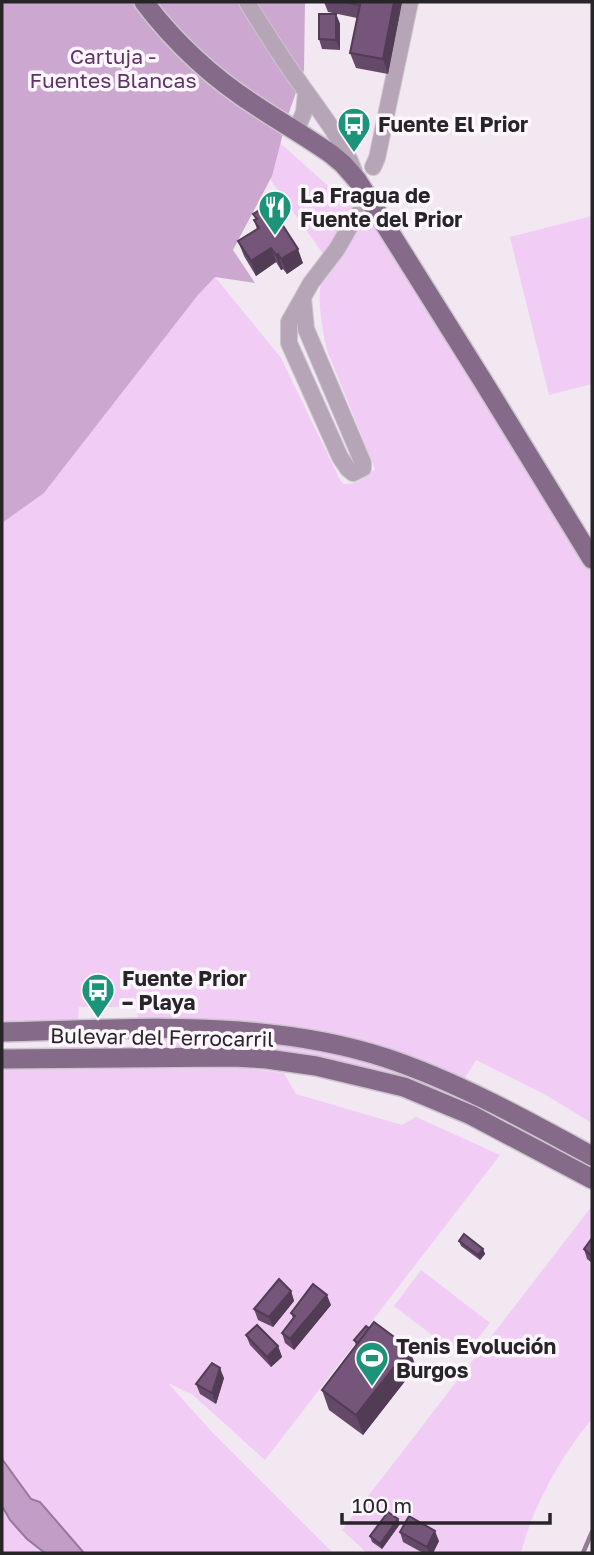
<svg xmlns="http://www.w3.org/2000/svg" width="594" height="1555" font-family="'Golos Text',sans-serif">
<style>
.green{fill:#f1ccf5}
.forest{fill:#cca8d0}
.water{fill:#c29ec6;stroke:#947a97;stroke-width:2}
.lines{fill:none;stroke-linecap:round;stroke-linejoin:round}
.stream{stroke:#947a97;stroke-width:4.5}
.minor-casing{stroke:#cdc5ce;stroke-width:18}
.major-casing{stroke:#cdc5ce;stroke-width:22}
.minor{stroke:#b5a5b6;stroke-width:16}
.major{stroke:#866a89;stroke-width:19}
.wall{fill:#654968}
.shaded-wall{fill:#523c55}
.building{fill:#755579;stroke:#523c55;stroke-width:2}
.labels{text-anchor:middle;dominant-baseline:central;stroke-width:7;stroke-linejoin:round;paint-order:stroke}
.park-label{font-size:21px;fill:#5f3265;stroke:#fef6ff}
.poi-label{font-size:21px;font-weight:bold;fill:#282528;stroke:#fef6ff;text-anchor:start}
.street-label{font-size:21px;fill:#282528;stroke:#fef6ff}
</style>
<rect width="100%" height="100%" fill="#f1e8f2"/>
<!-- green -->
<path class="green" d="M 280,143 L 345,201 L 367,211 L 585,559 L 592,575 L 592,1123 L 544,1094 L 476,1060 L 465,1078 L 418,1058 L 343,1038 L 138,1022 L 137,1007 L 79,1007 L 78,1024 L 2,1025 L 2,523 L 44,493 L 198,295 L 215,277 L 281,358 L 340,480 L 344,484 C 355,485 367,477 375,469 L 327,350 C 323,334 316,295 322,280 C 324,275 328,270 331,265 L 270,179 Z
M 592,216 L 592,384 L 549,395 L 510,237 Z
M 189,1037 C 241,1041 292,1043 343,1055 C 434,1076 511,1122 592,1166 L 592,1170 L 472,1106 L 268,1051 L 219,1047 L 139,1049 L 139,1039 Z
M 242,1068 L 284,1073 L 296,1094 L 402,1125 L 416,1117 L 500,1155 L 265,1460 L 193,1395 L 168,1383 L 212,1432 L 333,1553 L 2,1553 L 2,1070 Z
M 592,1206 L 592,1419 C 561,1456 533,1506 521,1553 L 367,1553 L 342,1530 Z
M 421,1270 L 490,1323 L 462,1358 L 394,1306 Z"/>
<!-- forest -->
<path class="forest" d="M 2,2 L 305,2 L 304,70 L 287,118 L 272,176 L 233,250 L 255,283 L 215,277 L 198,295 L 44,493 L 2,523 Z"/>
<!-- water -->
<path class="water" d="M 2,1459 L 31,1499 L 40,1502 L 84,1553 L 45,1553 L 27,1539 L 10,1520 L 2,1506 Z"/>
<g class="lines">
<!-- stream -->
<path class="stream" d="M 583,1553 L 592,1532"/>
<defs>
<path id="minor" d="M 247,2 C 263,28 279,54 297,79 C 317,108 342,138 354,171
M 296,131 L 304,112 L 306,93
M 373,167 L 377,158 L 410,2
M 303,298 L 306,329 L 363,463 L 363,468 L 353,473 L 348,469 L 340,457 L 289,343 L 289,322 L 311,283 L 337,249 L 353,221 L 359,213 L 372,203"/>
<path id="major" d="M 144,2 C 175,43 214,79 258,107 C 282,123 307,137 331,154 L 343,164 L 357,180 L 486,386 L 592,559
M 2,1032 C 129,1029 264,1018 386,1058 C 458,1082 526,1120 592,1156
M 2,1059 L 233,1057 L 267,1059 L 316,1066 L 404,1087 L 471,1115 L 592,1179"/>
</defs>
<!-- minor casing -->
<use href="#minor" class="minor-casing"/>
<!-- major casing -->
<use href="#major" class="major-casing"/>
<!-- minor -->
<use href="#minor" class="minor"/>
<!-- major -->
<use href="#major" class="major"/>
</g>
<!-- wall -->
<path class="wall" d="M 324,2 L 402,2 L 388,74 L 356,68 L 350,53 L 357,18 L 328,12 Z
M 336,14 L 340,24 L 340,50 L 322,49 L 319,39 Z
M 253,214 L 303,263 L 287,274 L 283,269 L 281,270 L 276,262 L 256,276 L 244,256 L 238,241 L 257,229 L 254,220 L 256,219 Z
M 592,1238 L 592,1263 L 587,1259 L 584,1249 Z
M 459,1241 L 483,1249 L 485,1254 L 480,1260 L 461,1246 Z
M 291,1291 L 294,1301 L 273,1327 L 258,1320 L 254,1309 Z
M 331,1305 L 294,1350 L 285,1343 L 282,1333 L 293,1318 L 291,1313 Z
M 246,1335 L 278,1346 L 282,1357 L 271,1367 L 250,1345 Z
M 354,1340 L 416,1367 L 363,1435 L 329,1410 L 322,1390 L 356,1345 Z
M 224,1378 L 216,1404 L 200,1394 L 196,1384 Z
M 398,1519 L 400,1524 L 382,1549 L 372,1542 L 370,1536 Z
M 400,1532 L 439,1541 L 433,1553 L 423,1553 L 403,1542 Z"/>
<!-- shaded-wall -->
<path class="shaded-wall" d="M 394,2 L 402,2 L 388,74 L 383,59 Z
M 336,14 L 340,24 L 340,50 L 336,40 Z
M 271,248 L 276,262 L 256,276 L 251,261 Z
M 298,249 L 303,263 L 287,274 L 281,259 Z
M 278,254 L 283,269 L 281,270 L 276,255 Z
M 483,1249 L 485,1254 L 480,1260 L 478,1255 Z
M 291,1291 L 294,1301 L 273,1327 L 269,1317 Z
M 327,1295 L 331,1305 L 294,1350 L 290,1339 Z
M 278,1346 L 282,1357 L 271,1367 L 267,1357 Z
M 409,1348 L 416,1367 L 363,1435 L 356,1415 Z
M 220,1368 L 224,1378 L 216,1404 L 212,1393 Z
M 398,1519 L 400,1524 L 382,1549 L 380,1544 Z
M 435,1531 L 439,1541 L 433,1553 L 429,1553 L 427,1547 Z"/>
<!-- building -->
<path class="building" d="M 343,2 L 394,2 L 383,59 L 350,53 L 360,5 Z
M 319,14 L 336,14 L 336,40 L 319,39 Z
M 269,204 L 298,249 L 281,259 L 278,254 L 276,255 L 271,248 L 251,261 L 238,241 L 259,228 L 254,220 L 257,219 L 253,214 Z
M 464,1234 L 483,1249 L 478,1255 L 459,1241 Z
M 592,1238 L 592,1256 L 584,1249 Z
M 279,1279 L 291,1291 L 269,1317 L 254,1309 Z
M 313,1284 L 327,1295 L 290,1339 L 282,1333 L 295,1316 L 291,1313 Z
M 374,1322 L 409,1348 L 356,1415 L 322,1390 Z
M 257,1325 L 278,1346 L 267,1357 L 246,1335 Z
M 366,1326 L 369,1328 L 358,1343 L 354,1340 Z
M 212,1363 L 220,1368 L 212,1393 L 196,1384 Z
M 388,1512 L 398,1519 L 380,1544 L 370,1536 Z
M 409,1516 L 435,1531 L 427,1547 L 400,1532 Z"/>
<!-- icons -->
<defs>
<symbol id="bus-pin" viewBox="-11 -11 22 30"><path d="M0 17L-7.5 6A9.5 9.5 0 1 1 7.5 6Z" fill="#1b9479" stroke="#fef6ff"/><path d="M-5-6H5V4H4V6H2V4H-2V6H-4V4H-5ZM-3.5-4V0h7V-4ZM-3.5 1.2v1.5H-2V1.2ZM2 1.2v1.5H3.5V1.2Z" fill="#fff"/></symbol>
<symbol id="restaurant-pin" viewBox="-11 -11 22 30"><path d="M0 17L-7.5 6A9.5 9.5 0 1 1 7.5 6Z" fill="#1b9479" stroke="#fef6ff"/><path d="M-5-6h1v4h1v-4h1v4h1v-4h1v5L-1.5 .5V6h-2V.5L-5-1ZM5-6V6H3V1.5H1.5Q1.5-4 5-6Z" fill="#fff"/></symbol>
<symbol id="stadium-pin" viewBox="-11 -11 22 30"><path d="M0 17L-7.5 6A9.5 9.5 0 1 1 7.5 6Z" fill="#1b9479" stroke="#fef6ff"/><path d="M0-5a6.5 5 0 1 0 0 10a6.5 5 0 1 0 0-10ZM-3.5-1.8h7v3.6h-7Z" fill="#fff"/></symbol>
</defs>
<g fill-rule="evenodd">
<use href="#bus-pin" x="335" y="105" width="38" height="52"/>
<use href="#restaurant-pin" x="256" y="188" width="38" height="52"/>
<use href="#bus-pin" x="79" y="971" width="38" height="52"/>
<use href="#stadium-pin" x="353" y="1339" width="38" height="52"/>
</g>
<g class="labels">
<!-- park labels -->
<g class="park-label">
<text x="113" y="56">Cartuja -<tspan x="113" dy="24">Fuentes Blancas</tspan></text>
</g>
<!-- poi labels -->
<g class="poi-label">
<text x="378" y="124">Fuente El Prior</text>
<text x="300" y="195">La Fragua de<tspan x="300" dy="24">Fuente del Prior</tspan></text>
<text x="122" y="978">Fuente Prior<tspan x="122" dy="24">– Playa</tspan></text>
<text x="396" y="1346">Tenis Evolución<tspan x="396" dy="24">Burgos</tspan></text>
</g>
<!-- street labels -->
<g class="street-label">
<text transform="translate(162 1037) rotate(1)">Bulevar del Ferrocarril</text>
</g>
</g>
<!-- border -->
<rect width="594" height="1555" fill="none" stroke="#282528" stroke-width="7"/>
<!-- scale -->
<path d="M342 1513v10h208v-10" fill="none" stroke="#282528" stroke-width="3.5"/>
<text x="352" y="1513" font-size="21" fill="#282528" stroke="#fef6ff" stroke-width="5" paint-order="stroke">100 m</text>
</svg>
